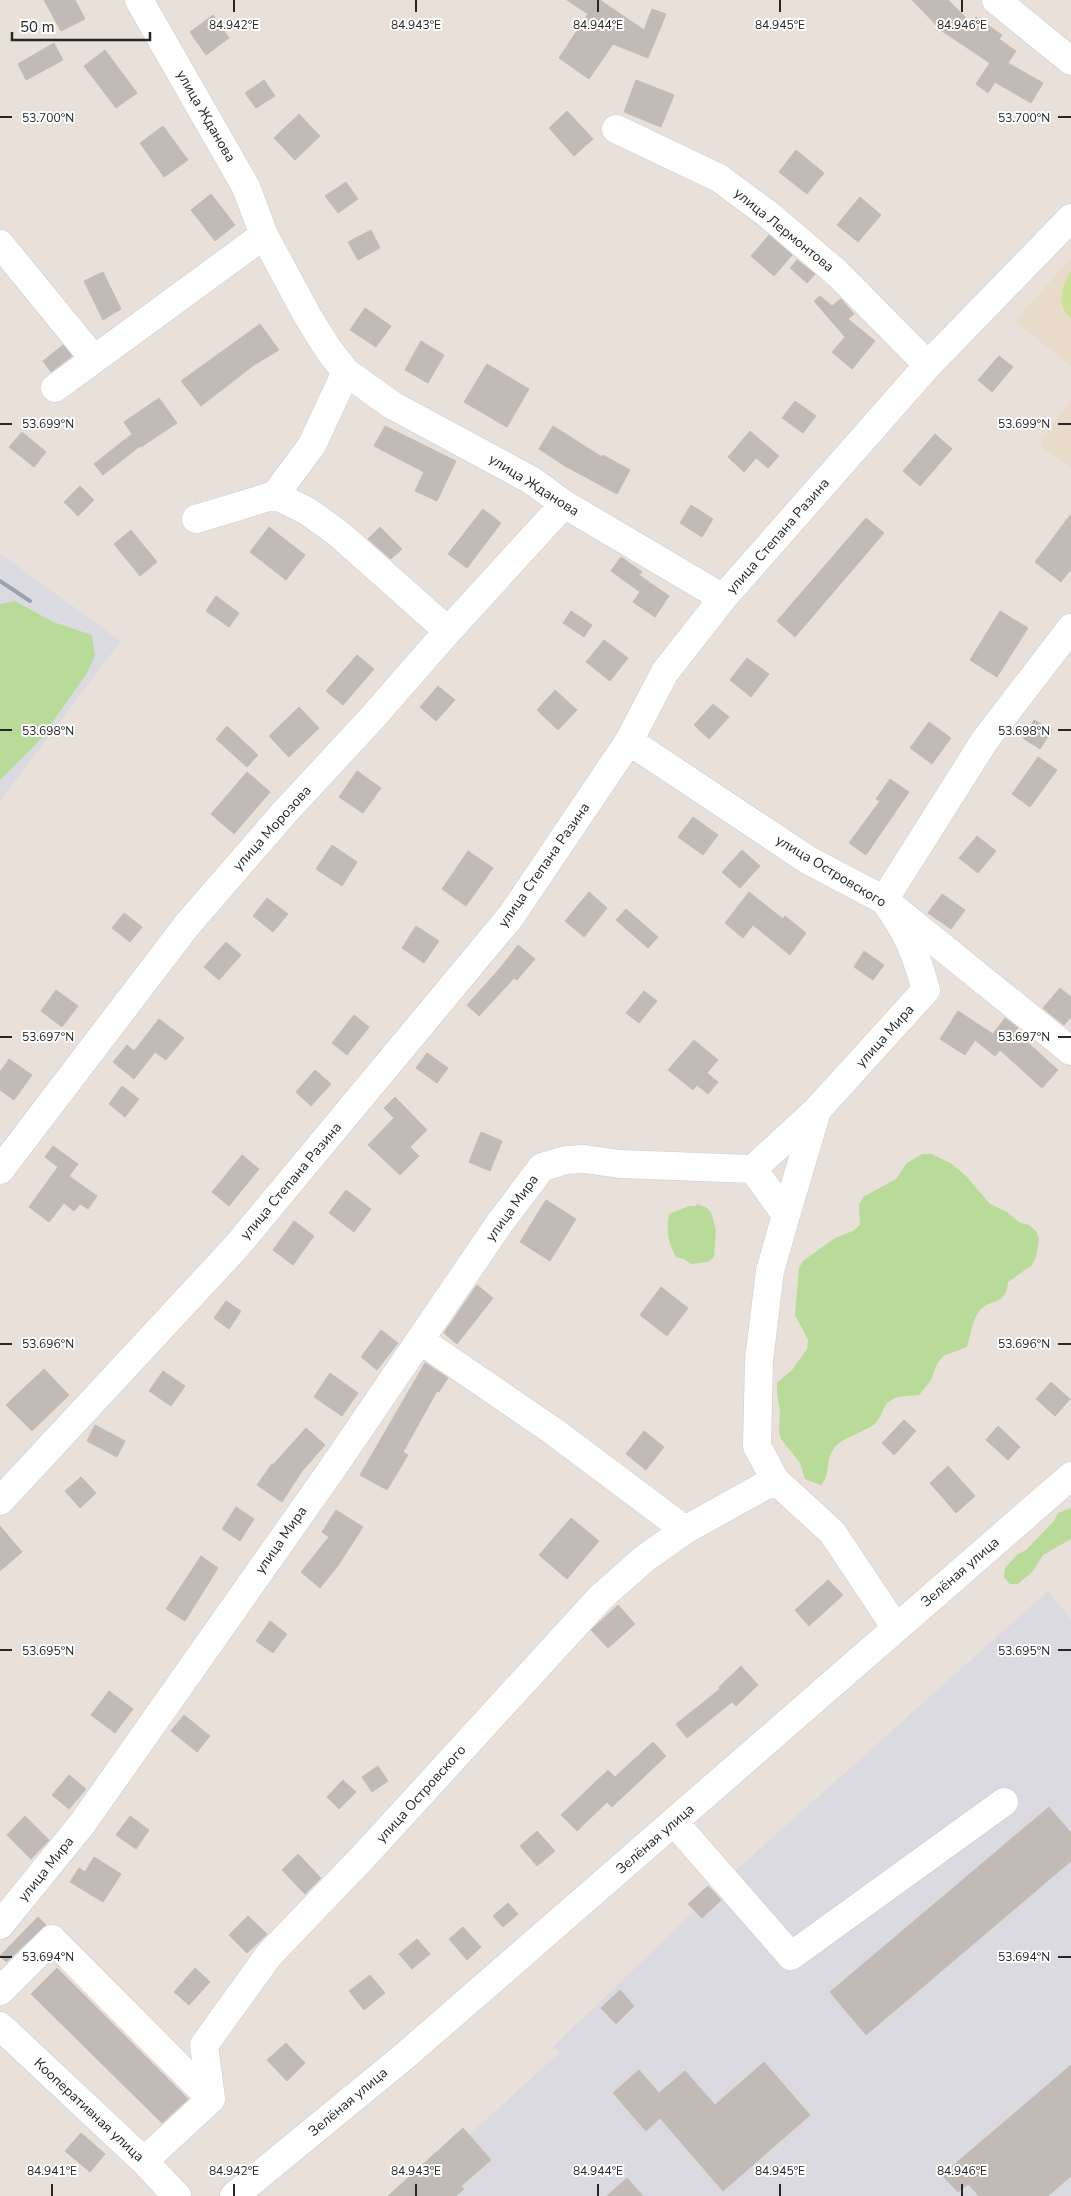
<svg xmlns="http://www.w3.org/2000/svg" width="1071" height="2196" font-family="'Nunito Sans',sans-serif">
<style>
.industrial{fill:#dbdae1}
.education{fill:#e9dbc9}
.green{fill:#b8db99}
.pitch{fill:#cbe296}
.building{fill:#c1bab6;stroke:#c3bcb3}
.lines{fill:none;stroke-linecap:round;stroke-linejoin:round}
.minor-casing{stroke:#c8cdd8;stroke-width:29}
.minor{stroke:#fff;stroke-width:28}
.rail{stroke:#9da2b0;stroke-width:4}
.ticks{fill:none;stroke:#272727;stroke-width:2}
.labels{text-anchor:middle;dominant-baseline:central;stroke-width:4;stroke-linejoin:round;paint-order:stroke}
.street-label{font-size:14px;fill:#272727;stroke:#fff}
.ticks-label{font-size:12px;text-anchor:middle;fill:#272727;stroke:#fff;stroke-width:4;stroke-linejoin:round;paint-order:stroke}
</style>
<rect width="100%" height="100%" fill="#e8e0d9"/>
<!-- industrial -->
<path class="industrial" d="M 0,554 L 121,641 L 0,801 Z
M 1048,1591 L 1071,1619 L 1071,2196 L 388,2196 L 469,2135 L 559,2053 L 553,2047 L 695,1910 L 702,1918 L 721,1900 L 713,1891 Z"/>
<!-- education -->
<path class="education" d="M 1071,258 L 1071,366 L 1015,321 Z
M 1071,399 L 1071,467 L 1039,445 Z"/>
<!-- green -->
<path class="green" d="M 15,601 L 53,622 L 92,635 L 95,655 L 87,673 L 40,740 L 0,780 L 0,604 Z
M 922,1154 L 932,1154 L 952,1164 L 966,1176 L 990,1204 L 1007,1212 L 1020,1223 L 1029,1225 L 1036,1231 L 1039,1239 L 1036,1257 L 1032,1265 L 1008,1282 C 1006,1308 988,1297 978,1313 C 972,1322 970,1337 967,1347 L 943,1356 L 937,1364 L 931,1380 L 919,1395 C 910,1396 900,1395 893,1399 C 881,1405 883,1419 872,1426 C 860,1434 841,1437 833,1450 C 825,1461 831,1474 821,1485 L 805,1479 L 800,1463 L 781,1439 L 779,1431 L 780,1412 L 777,1392 L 777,1383 L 792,1370 L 807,1349 L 808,1340 L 795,1315 L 799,1268 L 803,1261 L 835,1238 L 853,1231 L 860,1225 L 859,1205 L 863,1197 L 896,1179 L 907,1163 Z
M 696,1204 L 705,1207 L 711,1212 L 716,1230 L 714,1257 L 708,1262 L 691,1264 L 684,1259 L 676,1257 C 668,1242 666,1231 669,1214 L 689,1206 L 697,1206 Z
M 1071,1508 L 1071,1539 L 1043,1555 L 1033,1571 L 1018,1584 L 1010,1584 L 1004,1577 L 1005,1568 L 1018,1554 L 1026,1550 L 1054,1521 L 1058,1513 Z"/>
<!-- pitch -->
<path class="pitch" d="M 1071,271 L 1071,318 C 1056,307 1061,284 1071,271 Z"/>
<!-- building -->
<path class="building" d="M 44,0 L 75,0 L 85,19 L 61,31 Z
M 567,0 L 600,0 L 644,30 L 652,9 L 666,14 L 648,58 L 613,44 L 589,79 L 559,58 L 588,14 Z
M 912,0 L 948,0 L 972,24 L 976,17 L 1002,35 L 999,39 L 1016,51 L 1008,63 L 1043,83 L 1031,103 L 995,82 L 988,93 L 976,84 L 990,63 L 942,31 Z
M 213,15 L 229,38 L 206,55 L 190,32 Z
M 54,43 L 63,60 L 26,80 L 18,64 Z
M 105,50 L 137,93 L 116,108 L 84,66 Z
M 264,80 L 275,96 L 256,108 L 245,93 Z
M 636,80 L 674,95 L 661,127 L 624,112 Z
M 567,111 L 593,139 L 574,156 L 549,128 Z
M 299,114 L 320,136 L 295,160 L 274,138 Z
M 163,126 L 188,160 L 164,177 L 140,143 Z
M 796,150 L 824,173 L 807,194 L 779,172 Z
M 346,182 L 358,199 L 338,213 L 325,196 Z
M 211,194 L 235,225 L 215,241 L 191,210 Z
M 860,197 L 881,215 L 858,242 L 837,225 Z
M 371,230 L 380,248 L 358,260 L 348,242 Z
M 769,235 L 792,255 L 774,276 L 751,256 Z
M 797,260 L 815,274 L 807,283 L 790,268 Z
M 103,272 L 121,309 L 103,320 L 84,281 Z
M 820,296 L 832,306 L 841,299 L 854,314 L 848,319 L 875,341 L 852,369 L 832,352 L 845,337 L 814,301 Z
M 365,308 L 391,326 L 376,347 L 350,330 Z
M 260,324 L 279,350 L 254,365 L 201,406 L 181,381 Z
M 421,341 L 444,355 L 428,383 L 405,370 Z
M 63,345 L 72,356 L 51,372 L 43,361 Z
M 999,356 L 1013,367 L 992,392 L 978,380 Z
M 487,364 L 529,389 L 507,427 L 464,402 Z
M 159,398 L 177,423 L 141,447 L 140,446 L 103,475 L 94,464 L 132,434 L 124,422 Z
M 795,401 L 816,416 L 803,433 L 782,418 Z
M 385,426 L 456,461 L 437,501 L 415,491 L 424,472 L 374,446 Z
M 553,426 L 602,457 L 603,455 L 630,470 L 617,494 L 565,466 L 539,449 Z
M 750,431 L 779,456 L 768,468 L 756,458 L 744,472 L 728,457 Z
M 22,432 L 46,452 L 34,467 L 9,447 Z
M 935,434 L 952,449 L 920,486 L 903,471 Z
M 80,486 L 94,500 L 78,516 L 64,502 Z
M 691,505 L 713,519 L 702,537 L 680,523 Z
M 483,509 L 501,523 L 467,568 L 448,554 Z
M 1071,514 L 1071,569 L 1061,582 L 1035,562 Z
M 866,518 L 884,533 L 795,637 L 777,621 Z
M 269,527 L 305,555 L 286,580 L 250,552 Z
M 380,527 L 402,549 L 391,559 L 368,539 Z
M 131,530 L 157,562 L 140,576 L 114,544 Z
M 621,557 L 642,572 L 639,575 L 669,596 L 655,617 L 633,602 L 640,592 L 611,571 Z
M 216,596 L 239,613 L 229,627 L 206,611 Z
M 571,611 L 592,625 L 584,637 L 563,623 Z
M 1000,611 L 1028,628 L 997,677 L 970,660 Z
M 604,640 L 628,658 L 610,681 L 586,662 Z
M 357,655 L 374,669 L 343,705 L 326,691 Z
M 747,658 L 769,674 L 751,697 L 730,680 Z
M 438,686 L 455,700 L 436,721 L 420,707 Z
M 555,690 L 577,710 L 558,730 L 537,710 Z
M 713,704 L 729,717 L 709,739 L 694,725 Z
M 299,707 L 319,728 L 289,757 L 269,736 Z
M 1034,720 L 1052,730 L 1040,749 L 1023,738 Z
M 929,722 L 951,738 L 932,764 L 910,748 Z
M 227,726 L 258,755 L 247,767 L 216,739 Z
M 1038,757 L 1057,770 L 1030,807 L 1012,794 Z
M 357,771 L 381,788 L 363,813 L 339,797 Z
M 247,772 L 270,792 L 234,834 L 211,814 Z
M 890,779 L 909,792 L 866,855 L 849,843 L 880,801 L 876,799 Z
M 693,817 L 718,835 L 703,855 L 678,837 Z
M 977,836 L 996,851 L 978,873 L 959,858 Z
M 332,845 L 357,862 L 342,886 L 316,869 Z
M 742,850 L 760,866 L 740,888 L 722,872 Z
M 468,851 L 493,868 L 466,906 L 442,889 Z
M 589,892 L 607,908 L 584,937 L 565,921 Z
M 749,892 L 783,919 L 785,916 L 806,933 L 790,955 L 753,925 L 743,938 L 725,923 Z
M 942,894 L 965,910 L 951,929 L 928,913 Z
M 267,898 L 288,914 L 273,932 L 253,916 Z
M 626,909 L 658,937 L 648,948 L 616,920 Z
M 124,913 L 142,927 L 130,942 L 112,928 Z
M 416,926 L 439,941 L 424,963 L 402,948 Z
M 226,942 L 241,955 L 219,980 L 204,967 Z
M 518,945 L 535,959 L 517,980 L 514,978 L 479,1016 L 467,1005 L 501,967 Z
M 864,951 L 884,965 L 873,980 L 854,967 Z
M 1060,988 L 1071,997 L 1071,1017 L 1064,1025 L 1043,1008 Z
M 56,990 L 78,1006 L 62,1027 L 41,1011 Z
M 644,991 L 657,1001 L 639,1023 L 626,1013 Z
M 958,1011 L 993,1034 L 1005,1018 L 1018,1028 L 1015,1031 L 1058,1070 L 1042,1088 L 1000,1050 L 995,1056 L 975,1040 L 965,1055 L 940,1039 Z
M 354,1015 L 369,1027 L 347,1055 L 332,1043 Z
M 159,1019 L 184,1038 L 166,1060 L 155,1052 L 134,1079 L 113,1062 L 127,1045 L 134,1051 Z
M 694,1040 L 718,1060 L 707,1073 L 718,1082 L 708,1094 L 697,1085 L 693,1090 L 668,1070 Z
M 427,1053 L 448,1068 L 437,1083 L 416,1068 Z
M 9,1059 L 32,1075 L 14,1100 L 0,1090 L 0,1072 Z
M 315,1070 L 331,1084 L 311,1106 L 296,1092 Z
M 122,1086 L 139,1099 L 125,1117 L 109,1104 Z
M 395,1097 L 427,1130 L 410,1147 L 419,1156 L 400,1175 L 368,1145 L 394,1118 L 384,1108 Z
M 481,1132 L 502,1141 L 490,1171 L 469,1162 Z
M 53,1146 L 78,1164 L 69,1176 L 97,1196 L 88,1209 L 80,1204 L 74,1211 L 64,1203 L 49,1222 L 29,1207 L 58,1167 L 45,1157 Z
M 242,1155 L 259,1169 L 229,1206 L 212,1192 Z
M 346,1190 L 371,1209 L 354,1232 L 329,1213 Z
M 546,1200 L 576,1219 L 550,1261 L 520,1242 Z
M 294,1221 L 314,1236 L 293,1265 L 273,1250 Z
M 477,1285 L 493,1298 L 457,1344 L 444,1333 Z
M 661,1287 L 688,1308 L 667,1336 L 640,1315 Z
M 226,1301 L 241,1311 L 229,1329 L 214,1318 Z
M 381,1330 L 398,1343 L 377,1370 L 361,1357 Z
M 425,1363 L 448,1378 L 439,1392 L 437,1391 L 403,1452 L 408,1455 L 387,1490 L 360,1475 Z
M 44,1369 L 69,1395 L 32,1431 L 6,1405 Z
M 163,1371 L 185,1386 L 171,1406 L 149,1391 Z
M 330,1373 L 358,1393 L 342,1416 L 314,1397 Z
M 1051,1382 L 1070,1399 L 1055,1416 L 1036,1399 Z
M 904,1420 L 916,1431 L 894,1455 L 882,1443 Z
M 95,1425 L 125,1441 L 117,1457 L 87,1441 Z
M 998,1426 L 1020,1447 L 1008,1460 L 986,1440 Z
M 306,1428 L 325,1445 L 302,1471 L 282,1502 L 257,1485 L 272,1464 L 273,1465 Z
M 644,1431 L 664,1447 L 646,1470 L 626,1454 Z
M 948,1466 L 975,1496 L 956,1513 L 930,1483 Z
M 81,1477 L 96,1493 L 80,1508 L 65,1491 Z
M 236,1507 L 254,1519 L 240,1541 L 222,1529 Z
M 336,1510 L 363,1527 L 337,1567 L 320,1588 L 301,1572 L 329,1537 L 322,1532 Z
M 571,1518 L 599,1541 L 567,1579 L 539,1555 Z
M 0,1526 L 22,1552 L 0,1571 Z
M 201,1556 L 218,1568 L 185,1621 L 166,1609 Z
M 828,1580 L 843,1595 L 809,1626 L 795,1610 Z
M 618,1605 L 635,1624 L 608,1648 L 591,1630 Z
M 270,1621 L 287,1634 L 273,1653 L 256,1641 Z
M 741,1666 L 758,1685 L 736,1706 L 732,1702 L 687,1738 L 676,1724 L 720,1689 L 719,1687 Z
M 109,1691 L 133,1709 L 115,1733 L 91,1715 Z
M 184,1715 L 210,1736 L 197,1752 L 171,1731 Z
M 653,1742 L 666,1756 L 612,1807 L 607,1802 L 577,1831 L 561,1815 L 608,1770 L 615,1777 Z
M 378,1766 L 388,1781 L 372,1792 L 362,1777 Z
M 69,1775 L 86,1789 L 69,1809 L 52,1795 Z
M 343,1780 L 356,1792 L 339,1809 L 327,1797 Z
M 1049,1807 L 1071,1833 L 1071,1861 L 866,2035 L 830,1992 Z
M 25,1816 L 49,1840 L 31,1859 L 7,1835 Z
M 130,1816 L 149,1830 L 136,1849 L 116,1835 Z
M 537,1831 L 555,1851 L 537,1866 L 520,1846 Z
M 298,1854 L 321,1878 L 305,1894 L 282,1870 Z
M 94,1857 L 121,1874 L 103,1902 L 70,1882 L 79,1868 L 85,1872 Z
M 708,1886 L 721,1900 L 702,1918 L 688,1904 Z
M 508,1903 L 518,1914 L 503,1927 L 493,1916 Z
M 248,1916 L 267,1934 L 247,1953 L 229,1935 Z
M 38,1917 L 46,1925 L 6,1962 L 0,1956 Z
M 463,1927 L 481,1947 L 467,1960 L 449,1939 Z
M 417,1939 L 430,1954 L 412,1969 L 399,1954 Z
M 57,1968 L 188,2099 L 162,2123 L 31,1994 Z
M 195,1968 L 210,1982 L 189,2005 L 174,1992 Z
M 370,1975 L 385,1993 L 364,2010 L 349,1991 Z
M 620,1990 L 634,2006 L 616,2024 L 601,2008 Z
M 286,2043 L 305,2063 L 287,2081 L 267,2060 Z
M 764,2062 L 810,2115 L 723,2191 L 660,2118 L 646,2131 L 613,2093 L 639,2070 L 659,2093 L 685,2071 L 715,2105 Z
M 1071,2065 L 1071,2176 L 1048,2196 L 979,2196 L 968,2184 L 958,2192 L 942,2175 Z
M 463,2128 L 491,2160 L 461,2186 L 464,2189 L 456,2196 L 388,2196 Z
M 81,2133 L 105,2154 L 90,2172 L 65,2151 Z
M 627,2178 L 643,2196 L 607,2196 Z"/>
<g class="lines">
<defs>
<path id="minor" d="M 139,0 L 246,187 L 264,235 L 307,315 L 328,349 L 346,372 L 392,405 L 531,480 L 564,504 L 723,598
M 996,0 L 1071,61
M 616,129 L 719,178 L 769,215 L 837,273 L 928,365
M 0,244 L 94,359
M 55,388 L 264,235
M 275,495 L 307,511 L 339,534 L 448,631
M 196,519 L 275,495 L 312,445 L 346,372
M 629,741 L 808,860 L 884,900 L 1071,1051
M 753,1169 L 786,1215 L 770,1271 L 759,1360 L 757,1446 L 775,1480 L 832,1532 L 896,1628
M 0,1170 L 187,925 L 284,813 L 372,718 L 448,631 L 564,504
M 786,1215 L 817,1111
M 420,1340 L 553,1431 L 685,1530
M 0,1501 L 236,1247 L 511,916 L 629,741 L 665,672 L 723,598 L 928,365 L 1071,218
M 674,1822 L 791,1956 L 1004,1802
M 0,1925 L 82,1824 L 332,1469 L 499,1224 L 542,1167 L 566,1160 L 584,1159 L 620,1164 L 753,1169 L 817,1110 L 926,990 C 915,951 908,933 884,900 L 985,740 L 1071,628
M 0,1991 L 52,1939 L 211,2099
M 0,2026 L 144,2161 L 177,2196
M 144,2161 L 211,2099 L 204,2045 L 269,1955 L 363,1857 L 600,1598 L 644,1559 L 685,1530 L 775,1480
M 234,2196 L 407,2054 L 1071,1476"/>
</defs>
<!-- minor casing -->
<use href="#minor" class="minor-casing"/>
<!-- minor -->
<use href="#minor" class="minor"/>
<!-- rail -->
<path class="rail" d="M 0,581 L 30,601"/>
</g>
<!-- ticks -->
<path class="ticks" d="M 234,0 L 234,12M 416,0 L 416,12M 598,0 L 598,12M 780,0 L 780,12M 962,0 L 962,12M 0,117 L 12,117M 1058,117 L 1071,117M 0,424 L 12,424M 1058,424 L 1071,424M 0,730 L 12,730M 1058,730 L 1071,730M 0,1037 L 12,1037M 1058,1037 L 1071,1037M 0,1344 L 12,1344M 1058,1344 L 1071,1344M 0,1650 L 12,1650M 1058,1650 L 1071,1650M 0,1957 L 12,1957M 1058,1957 L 1071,1957M 52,2184 L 52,2196M 234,2184 L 234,2196M 416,2184 L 416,2196M 598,2184 L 598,2196M 780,2184 L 780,2196M 962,2184 L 962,2196"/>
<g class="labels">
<!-- street labels -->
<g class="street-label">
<text transform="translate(206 116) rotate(60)">улица Жданова</text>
<text transform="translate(784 230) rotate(39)">улица Лермонтова</text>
<text transform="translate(534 485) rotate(32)">улица Жданова</text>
<text transform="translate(778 536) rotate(-49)">улица Степана Разина</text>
<text transform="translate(272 828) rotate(-48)">улица Морозова</text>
<text transform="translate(544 865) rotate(-55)">улица Степана Разина</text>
<text transform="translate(831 871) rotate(31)">улица Островского</text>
<text transform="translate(885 1036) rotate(-48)">улица Мира</text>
<text transform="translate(291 1181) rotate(-50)">улица Степана Разина</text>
<text transform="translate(512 1208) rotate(-54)">улица Мира</text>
<text transform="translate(281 1540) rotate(-55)">улица Мира</text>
<text transform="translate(960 1572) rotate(-41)">Зелёная улица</text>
<text transform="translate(421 1794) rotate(-48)">улица Островского</text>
<text transform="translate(655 1839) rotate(-41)">Зелёная улица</text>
<text transform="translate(46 1869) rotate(-51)">улица Мира</text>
<text transform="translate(348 2102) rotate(-40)">Зелёная улица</text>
<text transform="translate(89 2110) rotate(43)">Кооперативная улица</text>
</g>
</g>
<g class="ticks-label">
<text x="234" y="29">84.942°E</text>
<text x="416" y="29">84.943°E</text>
<text x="598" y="29">84.944°E</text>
<text x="780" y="29">84.945°E</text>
<text x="962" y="29">84.946°E</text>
<text x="48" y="122">53.700°N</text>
<text x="1024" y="122">53.700°N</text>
<text x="48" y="428">53.699°N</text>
<text x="1024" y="428">53.699°N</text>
<text x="48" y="735">53.698°N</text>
<text x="1024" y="735">53.698°N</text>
<text x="48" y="1041">53.697°N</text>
<text x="1024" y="1041">53.697°N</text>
<text x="48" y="1348">53.696°N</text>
<text x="1024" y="1348">53.696°N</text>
<text x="48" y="1655">53.695°N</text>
<text x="1024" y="1655">53.695°N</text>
<text x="48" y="1961">53.694°N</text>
<text x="1024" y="1961">53.694°N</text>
<text x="52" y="2175">84.941°E</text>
<text x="234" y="2175">84.942°E</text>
<text x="416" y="2175">84.943°E</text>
<text x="598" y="2175">84.944°E</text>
<text x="780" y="2175">84.945°E</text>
<text x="962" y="2175">84.946°E</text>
</g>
<!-- scale -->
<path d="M12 32v8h138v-8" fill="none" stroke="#272727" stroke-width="2.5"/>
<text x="20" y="32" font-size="15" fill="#272727" stroke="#ffffff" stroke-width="4" paint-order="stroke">50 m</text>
</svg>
